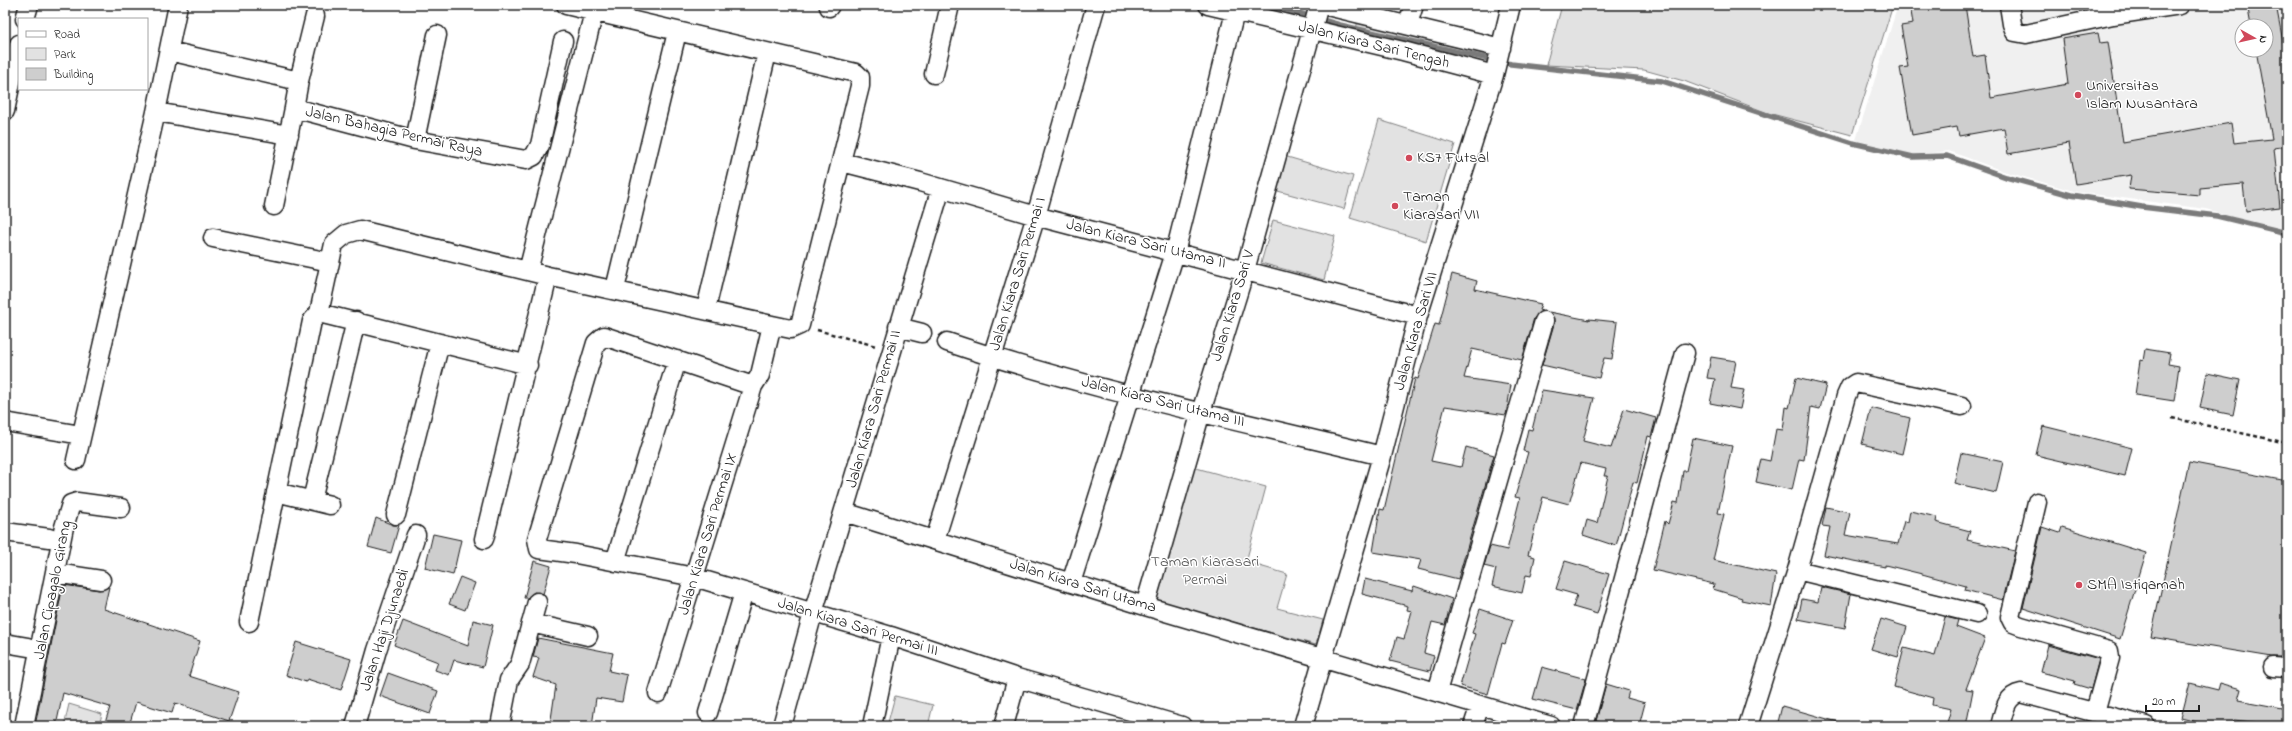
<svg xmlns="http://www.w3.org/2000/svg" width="2292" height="731" font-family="'Indie Flower',sans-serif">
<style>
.built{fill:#f0f0f0;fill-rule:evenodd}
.green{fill:#e2e2e2;stroke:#7f7f7f}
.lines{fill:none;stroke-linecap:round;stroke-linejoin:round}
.stream{stroke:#7a7a7a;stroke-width:5.5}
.building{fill:#cecece;stroke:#1c1c1c}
.minor-casing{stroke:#1c1c1c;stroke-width:21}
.path{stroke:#1c1c1c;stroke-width:2.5;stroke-dasharray:4 3;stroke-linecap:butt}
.minor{stroke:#fff;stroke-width:18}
.poi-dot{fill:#d1495b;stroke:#fff;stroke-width:1.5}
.labels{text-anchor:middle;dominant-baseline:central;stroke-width:3;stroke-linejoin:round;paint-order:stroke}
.street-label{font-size:16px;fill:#1c1c1c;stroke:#fff}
.poi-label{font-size:16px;fill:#1c1c1c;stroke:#fff;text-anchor:start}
.park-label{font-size:16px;fill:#575757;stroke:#fff}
</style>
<rect width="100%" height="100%" fill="#fff"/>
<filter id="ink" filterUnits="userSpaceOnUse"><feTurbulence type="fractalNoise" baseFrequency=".025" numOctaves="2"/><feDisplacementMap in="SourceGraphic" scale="8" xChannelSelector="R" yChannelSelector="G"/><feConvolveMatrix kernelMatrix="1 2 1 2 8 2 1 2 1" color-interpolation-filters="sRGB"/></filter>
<g filter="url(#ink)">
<!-- built -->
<path class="built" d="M 1898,5 L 2287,5 L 2287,230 L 2260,225 L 2206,209 L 2077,192 L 2003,171 L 1949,151 L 1910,155 L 1856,140 ZM 2242,26 L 2266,26 L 2266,50 L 2242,50 Z"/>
<!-- green -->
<path class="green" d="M 1253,5 L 1293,5 L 1309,9 L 1307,18 Z
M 1562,5 L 1893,5 L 1852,135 L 1768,113 L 1684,81 L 1644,70 L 1546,65 Z
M 1359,15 L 1492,47 L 1483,73 L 1354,39 Z
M 1379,120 L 1455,144 L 1426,241 L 1350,218 Z
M 1284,156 L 1353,176 L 1344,209 L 1274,190 Z
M 1273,220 L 1335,236 L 1324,280 L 1261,263 Z
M 1189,466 L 1266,487 L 1246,562 L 1287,574 L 1277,608 L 1323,620 L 1316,645 L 1153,600 Z
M 895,696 L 933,705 L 928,726 L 887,726 Z
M 69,704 L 102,714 L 99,726 L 64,726 Z"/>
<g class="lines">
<!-- stream -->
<path class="stream" d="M 1270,5 L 1340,25 L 1511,64 L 1662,81 L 1853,143 L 1913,157 L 1947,156 L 2006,177 L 2071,195 L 2142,207 L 2217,216 L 2287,233"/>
</g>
<!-- building -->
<path class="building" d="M 1910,5 L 1965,5 L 1973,57 L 1985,55 L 1991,98 L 2068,84 L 2062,39 L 2098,33 L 2100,43 L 2108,42 L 2123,142 L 2231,123 L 2234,143 L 2272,139 L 2256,50 L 2266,50 L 2266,26 L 2251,26 L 2248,9 L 2276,5 L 2287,63 L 2287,146 L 2274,148 L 2280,207 L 2246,211 L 2243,184 L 2200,188 L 2200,195 L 2129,189 L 2131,175 L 2076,184 L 2069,143 L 2008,154 L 2004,128 L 1959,136 L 1957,127 L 1912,135 L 1900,68 L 1908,67 L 1901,26 L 1913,24 Z
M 1452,274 L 1477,281 L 1475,289 L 1541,304 L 1539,310 L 1542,311 L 1534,318 L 1522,360 L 1472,349 L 1464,378 L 1511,385 L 1506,415 L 1445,406 L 1431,461 L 1461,467 L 1466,447 L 1494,455 L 1458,579 L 1418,569 L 1421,560 L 1373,552 L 1380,509 L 1384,510 L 1415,378 L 1418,379 L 1435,324 L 1439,325 Z
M 1549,312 L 1589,320 L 1589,319 L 1617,322 L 1612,359 L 1604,358 L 1599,378 L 1542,365 L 1554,324 L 1554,318 Z
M 2145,349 L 2170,353 L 2168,364 L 2179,366 L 2174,401 L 2135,395 L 2140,360 L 2143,361 Z
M 1711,357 L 1736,361 L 1731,388 L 1744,390 L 1740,409 L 1710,403 L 1715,379 L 1707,378 Z
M 2207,373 L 2240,380 L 2233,415 L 2200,408 Z
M 1796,378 L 1826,385 L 1820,409 L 1811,407 L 1804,460 L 1799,459 L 1792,490 L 1756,482 L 1761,459 L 1770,461 L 1776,429 L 1783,430 L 1786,407 L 1789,408 Z
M 1542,390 L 1594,398 L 1583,441 L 1611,448 L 1624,409 L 1656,418 L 1651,437 L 1648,436 L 1637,483 L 1633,482 L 1616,546 L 1583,535 L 1587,520 L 1597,523 L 1608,476 L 1604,476 L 1606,469 L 1581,463 L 1569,504 L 1543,497 L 1528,555 L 1535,557 L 1531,576 L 1526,575 L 1522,593 L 1492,586 L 1496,569 L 1484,566 L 1490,546 L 1507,550 L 1520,498 L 1515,497 L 1528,452 L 1523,451 L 1528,429 L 1532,430 Z
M 1871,408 L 1910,418 L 1902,454 L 1862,444 Z
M 2043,426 L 2132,448 L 2125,476 L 2036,455 Z
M 1693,438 L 1732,446 L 1718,513 L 1724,514 L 1713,560 L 1776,574 L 1771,606 L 1741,600 L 1742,598 L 1713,589 L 1714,584 L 1653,570 L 1665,521 L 1668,524 L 1674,502 L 1678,503 L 1683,471 L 1686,471 Z
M 1961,453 L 2003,462 L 1996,493 L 1954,483 Z
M 2189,462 L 2287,481 L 2287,657 L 2272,657 L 2151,637 Z
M 1826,507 L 1850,512 L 1845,535 L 1898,544 L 1904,521 L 1908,522 L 1910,511 L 1937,517 L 1936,522 L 1970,531 L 1967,540 L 2015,551 L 2003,600 L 1965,590 L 1966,586 L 1922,574 L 1885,565 L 1885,567 L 1824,555 L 1830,527 L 1822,526 Z
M 376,518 L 393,525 L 399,525 L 391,553 L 368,547 Z
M 2042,527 L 2060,533 L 2062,527 L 2146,553 L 2120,639 L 2023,608 Z
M 433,534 L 461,540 L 453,575 L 425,568 Z
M 534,561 L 551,566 L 543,594 L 534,592 L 527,598 L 524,598 Z
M 1565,561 L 1609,574 L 1597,614 L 1573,607 L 1577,595 L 1556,589 Z
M 460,577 L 475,583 L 465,610 L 449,604 Z
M 1365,579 L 1412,591 L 1414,586 L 1452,599 L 1445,625 L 1432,622 L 1424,653 L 1434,656 L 1430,671 L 1390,661 L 1397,637 L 1404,639 L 1412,611 L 1407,610 L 1408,606 L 1362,594 Z
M 63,585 L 99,590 L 109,587 L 104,609 L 200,641 L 189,676 L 239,692 L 229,721 L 175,703 L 172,713 L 136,702 L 129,726 L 104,726 L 110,707 L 63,693 L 56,726 L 35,726 Z
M 1821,587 L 1851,594 L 1845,628 L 1798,619 L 1802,599 L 1818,602 Z
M 1480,609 L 1513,620 L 1505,644 L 1502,643 L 1488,694 L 1460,686 L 1475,634 L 1472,633 Z
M 1945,617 L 1958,620 L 1956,627 L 1985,638 L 1966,689 L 1973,690 L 1966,726 L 1946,726 L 1951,709 L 1932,705 L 1933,698 L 1894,687 L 1904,648 L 1935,656 Z
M 1881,619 L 1907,627 L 1898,657 L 1871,649 Z
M 473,620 L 493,625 L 483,667 L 454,660 L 449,675 L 435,670 L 438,662 L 394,645 L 403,621 L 468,646 Z
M 538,638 L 613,653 L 609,671 L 627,675 L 622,702 L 596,698 L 592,726 L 550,726 L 556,685 L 533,677 L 539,658 L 533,657 Z
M 296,642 L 351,659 L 341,690 L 307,679 L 306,682 L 286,675 Z
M 2048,645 L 2099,659 L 2091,689 L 2074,684 L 2075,681 L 2041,672 Z
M 1542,667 L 1586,679 L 1577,710 L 1533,699 Z
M 388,673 L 438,691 L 430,714 L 380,696 Z
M 2190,683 L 2218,690 L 2220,683 L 2241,689 L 2238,700 L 2287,709 L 2287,726 L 2234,720 L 2232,726 L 2213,726 L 2181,718 Z
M 1606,684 L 1629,691 L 1627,698 L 1645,703 L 1639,726 L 1612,726 L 1596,721 Z
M 1782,706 L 1838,722 L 1837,726 L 1777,726 Z"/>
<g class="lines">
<defs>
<path id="minor" d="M 1208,5 L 1403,51 L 1494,75
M 1323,5 L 1501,48
M 2009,5 L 2012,24 L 2015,32 L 2026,34 L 2113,15
M 2096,5 L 2113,15 L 2180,5
M 829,7 L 830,5
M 25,19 L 29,5
M 1408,24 L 1414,5
M 169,51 L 299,81 L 294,108 L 415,140 L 526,160 L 534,156 L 540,145 L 563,41
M 934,74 L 950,5
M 299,81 L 315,16
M 5,111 L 19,44
M 156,112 L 289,135
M 415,140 L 437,35
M 842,162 L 920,182 L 1043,218 L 1418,316
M 274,206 L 294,108
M 213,238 L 330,262
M 528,271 L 594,12
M 615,289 L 677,32
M 706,309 L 767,53
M 319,313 L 528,365
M 898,327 L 922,333
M 947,342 C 1089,390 1236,420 1382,456
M 753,386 L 604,336 L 596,343 L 537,539 L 539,549 L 576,554 L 694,577 L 891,636 L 1017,678 L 1182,726
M 5,422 L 81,435
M 76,460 L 156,112 L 178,5
M 276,492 L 330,505
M 312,500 L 356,321
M 2037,502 L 2010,617 L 2013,623 L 2021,626 L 2109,651 L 2110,658 L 2095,712
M 844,512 L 1145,606 L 1551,726
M 396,515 L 440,343
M 5,532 L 49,538
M 484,539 L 548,276
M 935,540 L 1036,216 L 1096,5
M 615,562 L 677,360
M 1797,570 L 1977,614
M 56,573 L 101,580
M 1071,583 L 1175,253 L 1235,12
M 1145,606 L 1201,412 L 1245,270 L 1319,5
M 249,622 L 312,321 L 319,313 L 334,244 L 346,234 L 360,230 L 548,276 L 772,325 L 791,329 L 800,325 L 860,86 L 860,77 L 856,73 L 566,5
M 531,623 L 588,636
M 5,643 L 28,647
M 2273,667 L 2287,668
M 1437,692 L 1544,321
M 658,693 L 753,386 L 760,375 L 772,325
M 708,713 L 744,592
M 24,726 L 64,527 L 71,504 L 77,502 L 121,508
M 355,726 L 377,650 L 416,535
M 500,726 L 509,680 L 520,664 L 537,602
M 782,726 L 813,613 L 941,188
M 872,726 L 891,636
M 1004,726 L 1017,678
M 1303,726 L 1382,456 L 1418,316 L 1494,75 L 1511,5
M 1473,726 L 1480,705
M 1584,726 L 1685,353
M 1748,726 L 1797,570 L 1846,396 L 1850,387 L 1856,383 L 1962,406
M 2000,726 C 2004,713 2005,696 2021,693 L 2146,726"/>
</defs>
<!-- minor casing -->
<use href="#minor" class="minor-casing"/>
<!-- path -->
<path class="path" d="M 817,330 L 876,346
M 2172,418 L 2287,443"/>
<!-- minor -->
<use href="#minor" class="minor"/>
</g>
</g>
<!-- markers -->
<g class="poi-dot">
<circle cx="2078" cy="95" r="4"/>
<circle cx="1409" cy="158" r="4"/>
<circle cx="1395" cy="206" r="4"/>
<circle cx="2079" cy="585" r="4"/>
</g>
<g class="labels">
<!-- street labels -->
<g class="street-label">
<text transform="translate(1374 45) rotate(14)">Jalan Kiara Sari Tengah</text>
<text transform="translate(394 132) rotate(13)">Jalan Bahagia Permai Raya</text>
<text transform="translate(1146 244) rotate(14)">Jalan Kiara Sari Utama II</text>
<text transform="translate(1018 274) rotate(-73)">Jalan Kiara Sari Permai I</text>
<text transform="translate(1233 306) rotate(-73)">Jalan Kiara Sari V</text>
<text transform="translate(1416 331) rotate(-74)">Jalan Kiara Sari VII</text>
<text transform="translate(1163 402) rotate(14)">Jalan Kiara Sari Utama III</text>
<text transform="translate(874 409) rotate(-74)">Jalan Kiara Sari Permai II</text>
<text transform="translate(708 534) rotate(-73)">Jalan Kiara Sari Permai IX</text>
<text transform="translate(1083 586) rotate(17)">Jalan Kiara Sari Utama</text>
<text transform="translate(53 590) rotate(-79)">Jalan Cipagalo Girang</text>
<text transform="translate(858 627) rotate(17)">Jalan Kiara Sari Permai III</text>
<text transform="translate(385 630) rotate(-72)">Jalan Haji Djunaedi</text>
</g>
<!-- poi labels -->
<g class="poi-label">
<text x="2086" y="86">Universitas<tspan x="2086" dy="18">Islam Nusantara</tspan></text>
<text x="1417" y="158">KS7 Futsal</text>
<text x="1403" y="197">Taman<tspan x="1403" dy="18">Kiarasari VII</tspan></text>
<text x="2087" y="585">SMA Istiqamah</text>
</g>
<!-- park labels -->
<g class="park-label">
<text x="1205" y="562">Taman Kiarasari<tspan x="1205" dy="18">Permai</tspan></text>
</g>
</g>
<!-- margin -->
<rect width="2292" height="731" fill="none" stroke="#fff" stroke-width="20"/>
<rect x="10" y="10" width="2272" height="711" fill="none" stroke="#1c1c1c" stroke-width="1.5" filter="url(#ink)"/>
<!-- legend -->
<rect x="18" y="18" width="130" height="72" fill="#ffffff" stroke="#a4a4a4"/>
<rect x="26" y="31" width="20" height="6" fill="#ffffff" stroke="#a4a4a4"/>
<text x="54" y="38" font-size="12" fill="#1c1c1c">Road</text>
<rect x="26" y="48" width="20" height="12" fill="#e2e2e2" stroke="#a4a4a4"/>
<text x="54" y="58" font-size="12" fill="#1c1c1c">Park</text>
<rect x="26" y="68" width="20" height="12" fill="#cecece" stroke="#a4a4a4"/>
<text x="54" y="78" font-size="12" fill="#1c1c1c">Building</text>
<!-- north arrow -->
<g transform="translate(2254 38) rotate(98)"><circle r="19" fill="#ffffff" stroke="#a4a4a4"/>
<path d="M0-3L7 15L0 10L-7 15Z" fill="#d1495b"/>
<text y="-6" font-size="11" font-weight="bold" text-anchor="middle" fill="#1c1c1c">N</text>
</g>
<!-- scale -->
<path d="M2146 705v6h53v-6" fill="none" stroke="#1c1c1c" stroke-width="2"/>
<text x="2152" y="705" font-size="12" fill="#1c1c1c" stroke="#ffffff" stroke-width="3" paint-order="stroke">20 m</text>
</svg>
